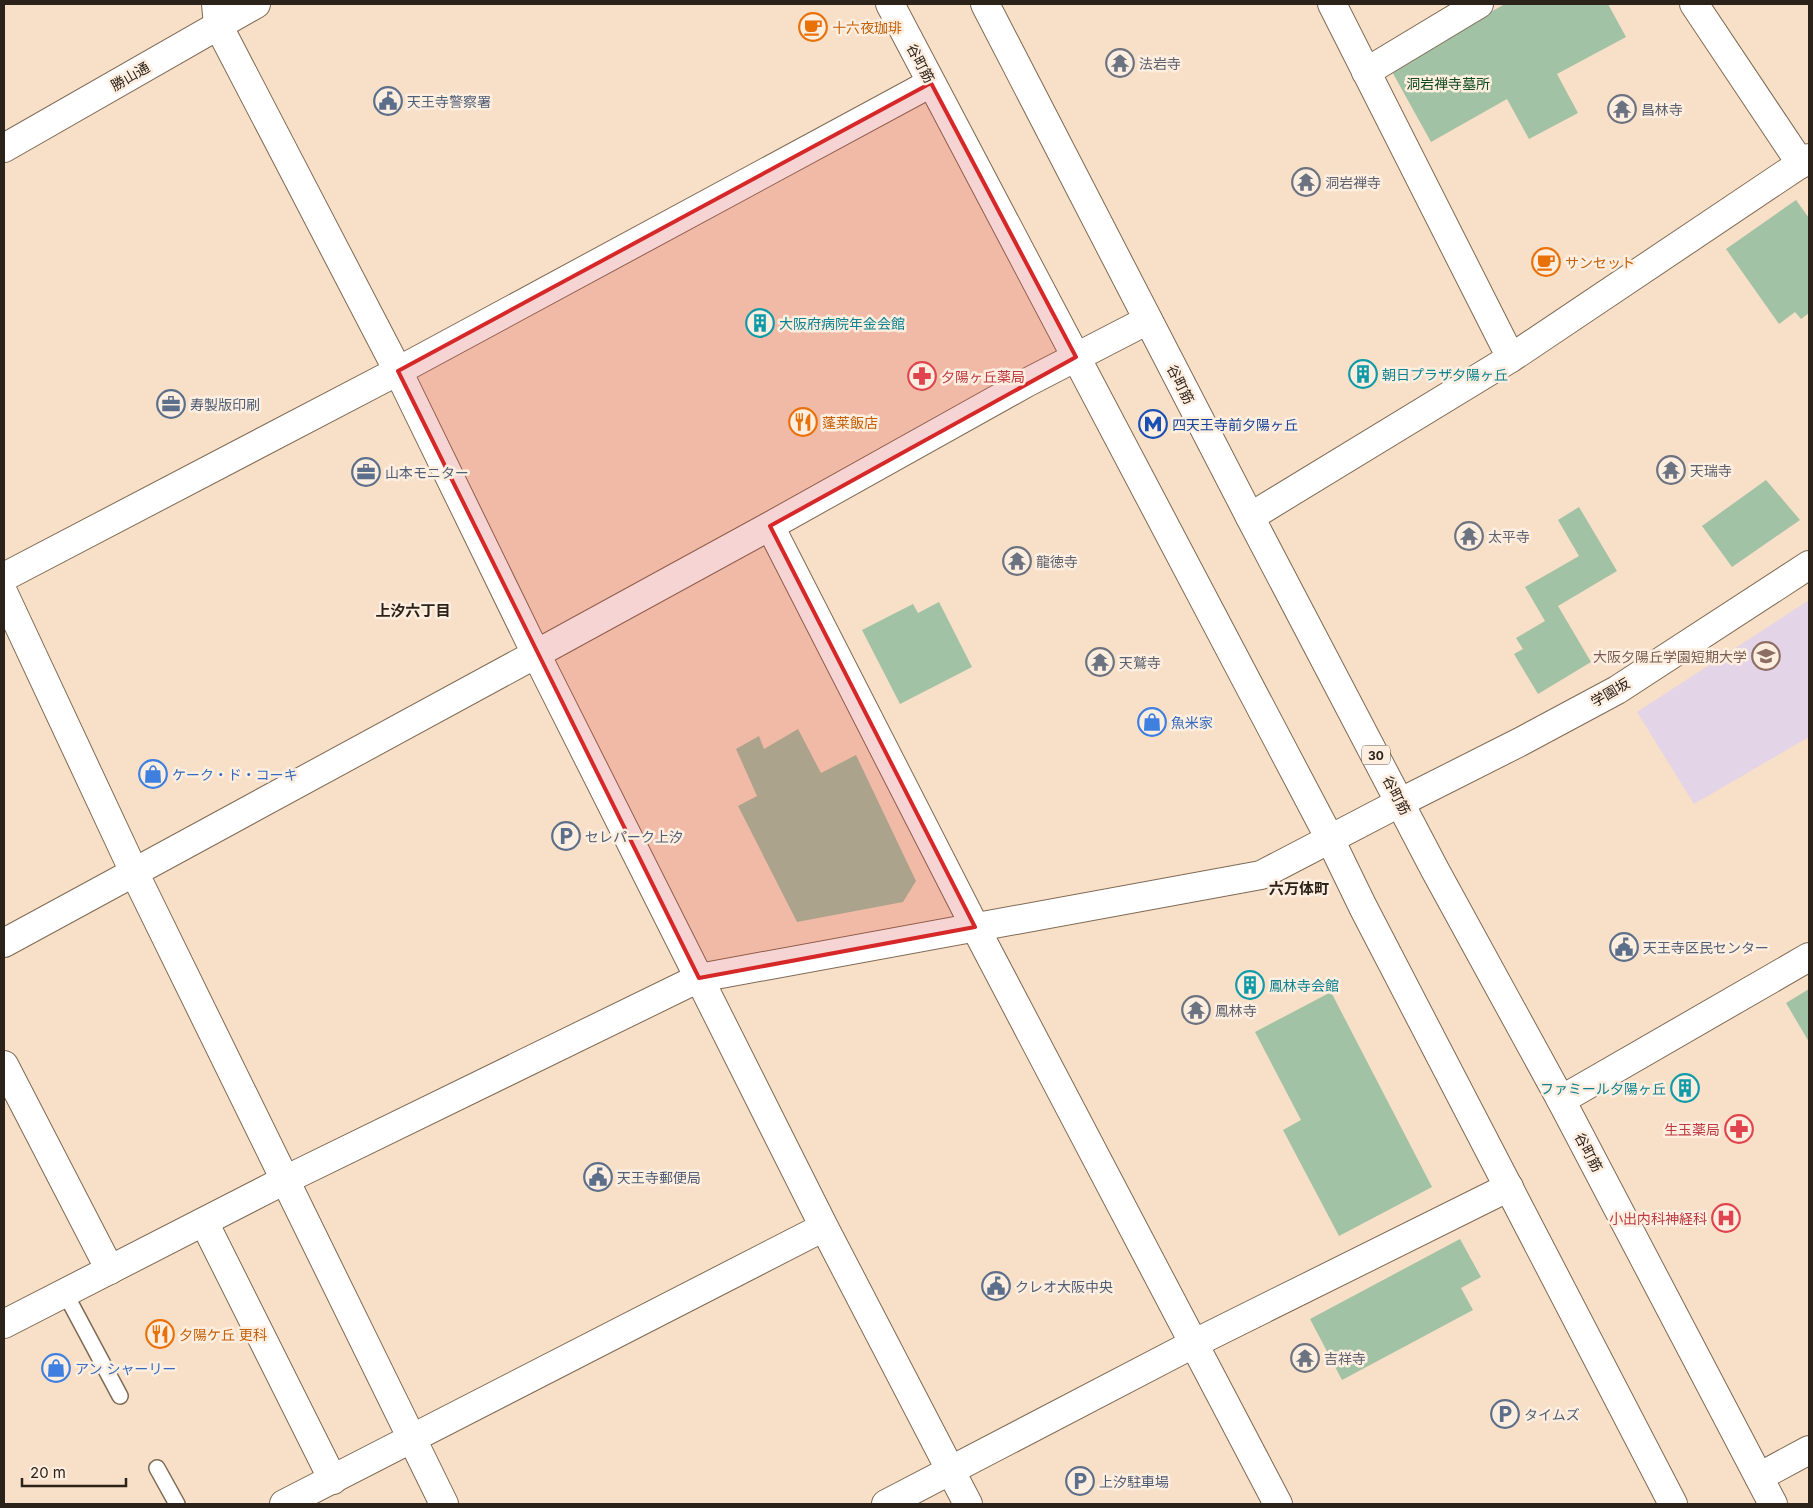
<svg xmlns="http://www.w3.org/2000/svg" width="1813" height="1508" font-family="Inter,'Noto Sans JP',sans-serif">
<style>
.education{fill:#e3d4e7}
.green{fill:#a2c2a6}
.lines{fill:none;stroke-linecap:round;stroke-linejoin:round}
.service-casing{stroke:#7f6a54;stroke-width:18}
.minor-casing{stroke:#7f6a54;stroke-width:30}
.tertiary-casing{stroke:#7f6a54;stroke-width:30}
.primary-casing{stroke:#7f6a54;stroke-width:30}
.service{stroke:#fff;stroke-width:15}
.minor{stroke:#fff;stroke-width:28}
.tertiary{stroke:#fff;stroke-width:28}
.primary{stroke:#fff;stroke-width:28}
.marked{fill:#d62828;fill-opacity:0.2;stroke:#d62828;stroke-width:4;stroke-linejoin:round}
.labels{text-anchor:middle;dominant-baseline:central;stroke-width:5;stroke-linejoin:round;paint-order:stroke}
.shield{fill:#feeee0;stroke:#6a5f55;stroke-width:1}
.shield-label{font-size:12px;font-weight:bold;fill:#2b2219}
.food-label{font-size:14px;fill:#c56008;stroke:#feeee0;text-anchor:start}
.street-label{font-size:14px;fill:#2b2219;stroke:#feeee0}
.worship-label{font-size:14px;fill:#5b616d;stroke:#feeee0;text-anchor:start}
.park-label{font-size:14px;fill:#0d4a1d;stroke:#feeee0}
.service-label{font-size:14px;fill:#4e5e75;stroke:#feeee0;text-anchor:start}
.culture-label{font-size:14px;fill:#0d838f;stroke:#feeee0;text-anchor:start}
.health-label{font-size:14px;fill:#be3a42;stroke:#feeee0;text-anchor:end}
.transit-label{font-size:14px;fill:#164399;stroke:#feeee0;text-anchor:start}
.education-label{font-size:14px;fill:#785e54;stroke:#feeee0;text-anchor:end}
.shop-label{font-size:14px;fill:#366cbe;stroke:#feeee0;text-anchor:start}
.neighbourhood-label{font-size:15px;font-weight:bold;fill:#2b2219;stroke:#feeee0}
</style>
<rect width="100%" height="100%" fill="#f8dfc7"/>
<!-- education -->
<path class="education" d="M 1809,600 L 1809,737 L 1694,804 L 1637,712 Z"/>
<!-- green -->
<path class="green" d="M 1505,4 L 1608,4 L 1626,37 L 1557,74 L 1578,113 L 1529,139 L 1507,99 L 1431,142 L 1390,68 Z
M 1796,200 L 1809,218 L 1809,313 L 1801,319 L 1795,312 L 1779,324 L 1726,249 Z
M 1766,480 L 1800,520 L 1732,567 L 1702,526 Z
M 1579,507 L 1617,571 L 1558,606 L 1591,662 L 1538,694 L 1514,654 L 1523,649 L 1516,638 L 1545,621 L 1525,587 L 1579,556 L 1558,520 Z
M 939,602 L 972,667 L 900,704 L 862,630 L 913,604 L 918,613 Z
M 798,729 L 821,773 L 856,755 L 916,881 L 903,902 L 797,922 L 738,806 L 757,796 L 736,749 L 759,736 L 764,749 Z
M 1809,989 L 1809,1042 L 1786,1003 Z
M 1331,992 L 1432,1187 L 1339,1236 L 1283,1130 L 1301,1120 L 1255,1032 Z
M 1460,1239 L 1481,1277 L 1461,1288 L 1473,1310 L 1342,1380 L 1310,1319 Z"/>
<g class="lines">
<defs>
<path id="service" d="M 65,1293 L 120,1396
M 157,1468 L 177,1504"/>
<path id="minor" d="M 216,4 L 218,25
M 1694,4 L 1801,164
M 1366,72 L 1479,4
M 1401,802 L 1520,742 L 1617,690 L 1809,565
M 4,943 L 536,654
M 4,1065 L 110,1270
M 1561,1100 L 1809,957
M 204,1222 L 333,1480
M 1759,1477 L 1809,1450"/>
<path id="tertiary" d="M 1332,4 L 1511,358
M 218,25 L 398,371 L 536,654 L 699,978 L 824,1227 L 968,1504
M 1250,517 L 1511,358 L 1809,158
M 770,526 L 975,927 L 1278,1504
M 4,577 L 398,371 L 931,83
M 4,594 L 134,872 L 444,1504
M 536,654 L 770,526 L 1028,382 L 1148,320
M 4,1324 L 285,1180 L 699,978 L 1261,875 L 1401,802
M 284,1504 L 824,1227
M 886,1504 L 1193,1344 L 1509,1187"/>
<path id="primary" d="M 890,4 L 1330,839 L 1363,907 L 1673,1504
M 985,4 L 1250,517 L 1435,870 L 1561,1100 L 1773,1504
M 4,148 L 256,4"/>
</defs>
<!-- service casing -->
<use href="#service" class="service-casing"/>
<!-- minor casing -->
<use href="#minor" class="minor-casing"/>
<!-- tertiary casing -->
<use href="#tertiary" class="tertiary-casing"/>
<!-- primary casing -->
<use href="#primary" class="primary-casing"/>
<!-- service -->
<use href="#service" class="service"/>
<!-- minor -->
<use href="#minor" class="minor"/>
<!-- tertiary -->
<use href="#tertiary" class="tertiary"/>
<!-- primary -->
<use href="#primary" class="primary"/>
</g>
<!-- marked area -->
<path class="marked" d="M 931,83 L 1076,357 L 770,526 L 975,927 L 699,978 L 398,371 Z"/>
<!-- icons -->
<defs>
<symbol id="cafe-ring" viewBox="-11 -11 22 22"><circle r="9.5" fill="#feeee0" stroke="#e8710a" stroke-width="1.5"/><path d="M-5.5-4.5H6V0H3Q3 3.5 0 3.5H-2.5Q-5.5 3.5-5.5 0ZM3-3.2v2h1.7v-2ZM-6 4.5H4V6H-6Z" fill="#e8710a"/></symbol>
<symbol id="temple-ring" viewBox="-11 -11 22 22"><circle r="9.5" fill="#feeee0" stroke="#6b7280" stroke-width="1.5"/><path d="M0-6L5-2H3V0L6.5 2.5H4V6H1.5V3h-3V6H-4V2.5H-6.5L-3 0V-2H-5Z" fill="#6b7280"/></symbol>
<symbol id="civic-ring" viewBox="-11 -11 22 22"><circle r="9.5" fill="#feeee0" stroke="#5c6f8a" stroke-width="1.5"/><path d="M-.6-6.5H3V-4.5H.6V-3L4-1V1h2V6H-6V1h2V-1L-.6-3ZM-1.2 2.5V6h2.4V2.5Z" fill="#5c6f8a"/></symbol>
<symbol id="building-ring" viewBox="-11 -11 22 22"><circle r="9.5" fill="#feeee0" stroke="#0f9aa8" stroke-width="1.5"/><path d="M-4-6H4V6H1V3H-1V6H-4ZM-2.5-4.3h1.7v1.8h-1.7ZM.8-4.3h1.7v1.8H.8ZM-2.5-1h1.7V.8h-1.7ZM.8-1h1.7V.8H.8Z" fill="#0f9aa8"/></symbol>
<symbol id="pharmacy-ring" viewBox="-11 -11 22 22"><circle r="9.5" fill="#feeee0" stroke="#e0444e" stroke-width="1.5"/><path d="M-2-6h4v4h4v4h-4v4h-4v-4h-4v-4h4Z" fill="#e0444e"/></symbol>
<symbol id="office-ring" viewBox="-11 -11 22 22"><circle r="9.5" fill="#feeee0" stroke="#5c6f8a" stroke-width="1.5"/><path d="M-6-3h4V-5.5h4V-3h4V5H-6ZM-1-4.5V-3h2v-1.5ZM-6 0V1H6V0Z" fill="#5c6f8a"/></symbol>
<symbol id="restaurant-ring" viewBox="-11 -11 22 22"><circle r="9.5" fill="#feeee0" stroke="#e8710a" stroke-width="1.5"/><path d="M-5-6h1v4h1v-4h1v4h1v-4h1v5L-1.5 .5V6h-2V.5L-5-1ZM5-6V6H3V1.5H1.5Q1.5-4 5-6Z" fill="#e8710a"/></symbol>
<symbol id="metro-ring" viewBox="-11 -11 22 22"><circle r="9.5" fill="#feeee0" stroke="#1a4fb4" stroke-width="1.5"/><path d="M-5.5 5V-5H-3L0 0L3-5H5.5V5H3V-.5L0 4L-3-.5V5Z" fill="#1a4fb4"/></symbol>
<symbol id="university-ring" viewBox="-11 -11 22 22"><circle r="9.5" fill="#feeee0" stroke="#8d6e63" stroke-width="1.5"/><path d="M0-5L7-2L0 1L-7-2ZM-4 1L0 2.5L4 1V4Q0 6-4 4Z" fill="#8d6e63"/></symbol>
<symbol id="shop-ring" viewBox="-11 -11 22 22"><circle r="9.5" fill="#feeee0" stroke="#3f7fe0" stroke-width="1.5"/><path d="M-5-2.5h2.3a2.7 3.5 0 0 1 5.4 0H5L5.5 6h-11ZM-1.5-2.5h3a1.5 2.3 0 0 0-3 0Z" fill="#3f7fe0"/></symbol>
<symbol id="parking-ring" viewBox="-11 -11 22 22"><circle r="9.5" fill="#feeee0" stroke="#5c6f8a" stroke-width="1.5"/><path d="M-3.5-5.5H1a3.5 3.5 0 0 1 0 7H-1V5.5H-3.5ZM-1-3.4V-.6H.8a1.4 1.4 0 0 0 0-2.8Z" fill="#5c6f8a"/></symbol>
<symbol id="hospital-ring" viewBox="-11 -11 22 22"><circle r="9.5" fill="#feeee0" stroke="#e0444e" stroke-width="1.5"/><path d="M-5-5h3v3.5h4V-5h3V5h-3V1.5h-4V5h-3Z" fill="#e0444e"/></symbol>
</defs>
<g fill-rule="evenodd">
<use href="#cafe-ring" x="797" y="11" width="32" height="32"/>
<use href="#temple-ring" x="1104" y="47" width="32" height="32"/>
<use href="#civic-ring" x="372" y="85" width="32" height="32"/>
<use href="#temple-ring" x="1606" y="93" width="32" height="32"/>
<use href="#temple-ring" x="1290" y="166" width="32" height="32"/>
<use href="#cafe-ring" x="1530" y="246" width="32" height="32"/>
<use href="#building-ring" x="744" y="307" width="32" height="32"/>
<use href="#building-ring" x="1347" y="358" width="32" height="32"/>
<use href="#pharmacy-ring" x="906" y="360" width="32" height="32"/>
<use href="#office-ring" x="155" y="388" width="32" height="32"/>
<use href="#restaurant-ring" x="787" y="406" width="32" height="32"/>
<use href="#metro-ring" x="1137" y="408" width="32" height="32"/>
<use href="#temple-ring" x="1655" y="454" width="32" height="32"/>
<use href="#office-ring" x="350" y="456" width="32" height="32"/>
<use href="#temple-ring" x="1453" y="520" width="32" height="32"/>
<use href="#temple-ring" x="1001" y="545" width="32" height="32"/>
<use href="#university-ring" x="1750" y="640" width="32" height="32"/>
<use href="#temple-ring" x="1084" y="646" width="32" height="32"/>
<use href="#shop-ring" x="1136" y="706" width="32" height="32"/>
<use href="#shop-ring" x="137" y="758" width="32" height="32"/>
<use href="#parking-ring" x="550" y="820" width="32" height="32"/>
<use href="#civic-ring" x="1608" y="931" width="32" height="32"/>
<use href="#building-ring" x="1234" y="969" width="32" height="32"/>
<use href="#temple-ring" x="1180" y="994" width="32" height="32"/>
<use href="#building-ring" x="1669" y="1072" width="32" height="32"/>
<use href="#pharmacy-ring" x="1723" y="1113" width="32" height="32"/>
<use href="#civic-ring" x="582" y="1161" width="32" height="32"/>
<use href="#hospital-ring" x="1710" y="1202" width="32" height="32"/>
<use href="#civic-ring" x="980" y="1270" width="32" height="32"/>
<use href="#restaurant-ring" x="144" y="1318" width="32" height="32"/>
<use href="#temple-ring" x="1289" y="1342" width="32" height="32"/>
<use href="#shop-ring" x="40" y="1352" width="32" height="32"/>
<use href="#parking-ring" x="1489" y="1398" width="32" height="32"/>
<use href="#parking-ring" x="1064" y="1465" width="32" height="32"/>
</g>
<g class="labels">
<!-- shield labels -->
<rect class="shield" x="1362" y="745.5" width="28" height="19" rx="4"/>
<g class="shield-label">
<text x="1376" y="755">30</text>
</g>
<!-- food labels -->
<g class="food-label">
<text x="832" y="27">十六夜珈琲</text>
<text x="1565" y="262">サンセット</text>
<text x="822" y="422">蓬莱飯店</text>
<text x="179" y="1334">夕陽ケ丘 更科</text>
</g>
<!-- street labels -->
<g class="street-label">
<text transform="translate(921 63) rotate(62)">谷町筋</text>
<text transform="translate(130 76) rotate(-30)">勝山通</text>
<text transform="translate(1181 384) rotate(63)">谷町筋</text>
<text transform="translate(1610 692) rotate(-30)">学園坂</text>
<text transform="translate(1397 795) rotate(62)">谷町筋</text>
<text transform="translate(1589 1152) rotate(62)">谷町筋</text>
</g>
<!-- worship labels -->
<g class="worship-label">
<text x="1139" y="63">法岩寺</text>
<text x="1641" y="109">昌林寺</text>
<text x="1325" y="182">洞岩禅寺</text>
<text x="1690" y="470">天瑞寺</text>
<text x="1488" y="536">太平寺</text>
<text x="1036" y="561">龍徳寺</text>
<text x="1119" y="662">天鷲寺</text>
<text x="1215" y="1010">鳳林寺</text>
<text x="1324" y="1358">吉祥寺</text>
</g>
<!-- park labels -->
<g class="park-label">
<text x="1448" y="83">洞岩禅寺墓所</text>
</g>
<!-- service labels -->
<g class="service-label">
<text x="407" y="101">天王寺警察署</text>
<text x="190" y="404">寿製版印刷</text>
<text x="385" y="472">山本モニター</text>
<text x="585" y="836">セレパーク上汐</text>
<text x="1643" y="947">天王寺区民センター</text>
<text x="617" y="1177">天王寺郵便局</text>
<text x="1015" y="1286">クレオ大阪中央</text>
<text x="1524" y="1414">タイムズ</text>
<text x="1099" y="1481">上汐駐車場</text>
</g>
<!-- culture labels -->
<g class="culture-label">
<text x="779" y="323">大阪府病院年金会館</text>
<text x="1382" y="374">朝日プラザ夕陽ヶ丘</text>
<text x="1269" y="985">鳳林寺会館</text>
<text x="1666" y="1088" text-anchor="end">ファミール夕陽ヶ丘</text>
</g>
<!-- health labels -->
<g class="health-label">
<text x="941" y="376" text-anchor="start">夕陽ヶ丘薬局</text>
<text x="1720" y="1129">生玉薬局</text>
<text x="1707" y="1218">小出内科神経科</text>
</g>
<!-- transit labels -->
<g class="transit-label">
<text x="1172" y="424">四天王寺前夕陽ヶ丘</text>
</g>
<!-- education labels -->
<g class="education-label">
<text x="1747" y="656">大阪夕陽丘学園短期大学</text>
</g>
<!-- shop labels -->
<g class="shop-label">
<text x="1171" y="722">魚米家</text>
<text x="172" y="774">ケーク・ド・コーキ</text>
<text x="75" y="1368">アン シャーリー</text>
</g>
<!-- neighbourhood labels -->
<g class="neighbourhood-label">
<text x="413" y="610">上汐六丁目</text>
<text x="1299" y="888">六万体町</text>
</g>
</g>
<!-- border -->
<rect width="1813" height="1508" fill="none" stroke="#2b2219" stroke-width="10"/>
<!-- scale -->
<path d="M22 1478v8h104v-8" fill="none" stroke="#2b2219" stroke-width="2.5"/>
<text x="30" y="1478" font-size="15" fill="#2b2219" stroke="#feeee0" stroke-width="4" paint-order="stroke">20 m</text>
</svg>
